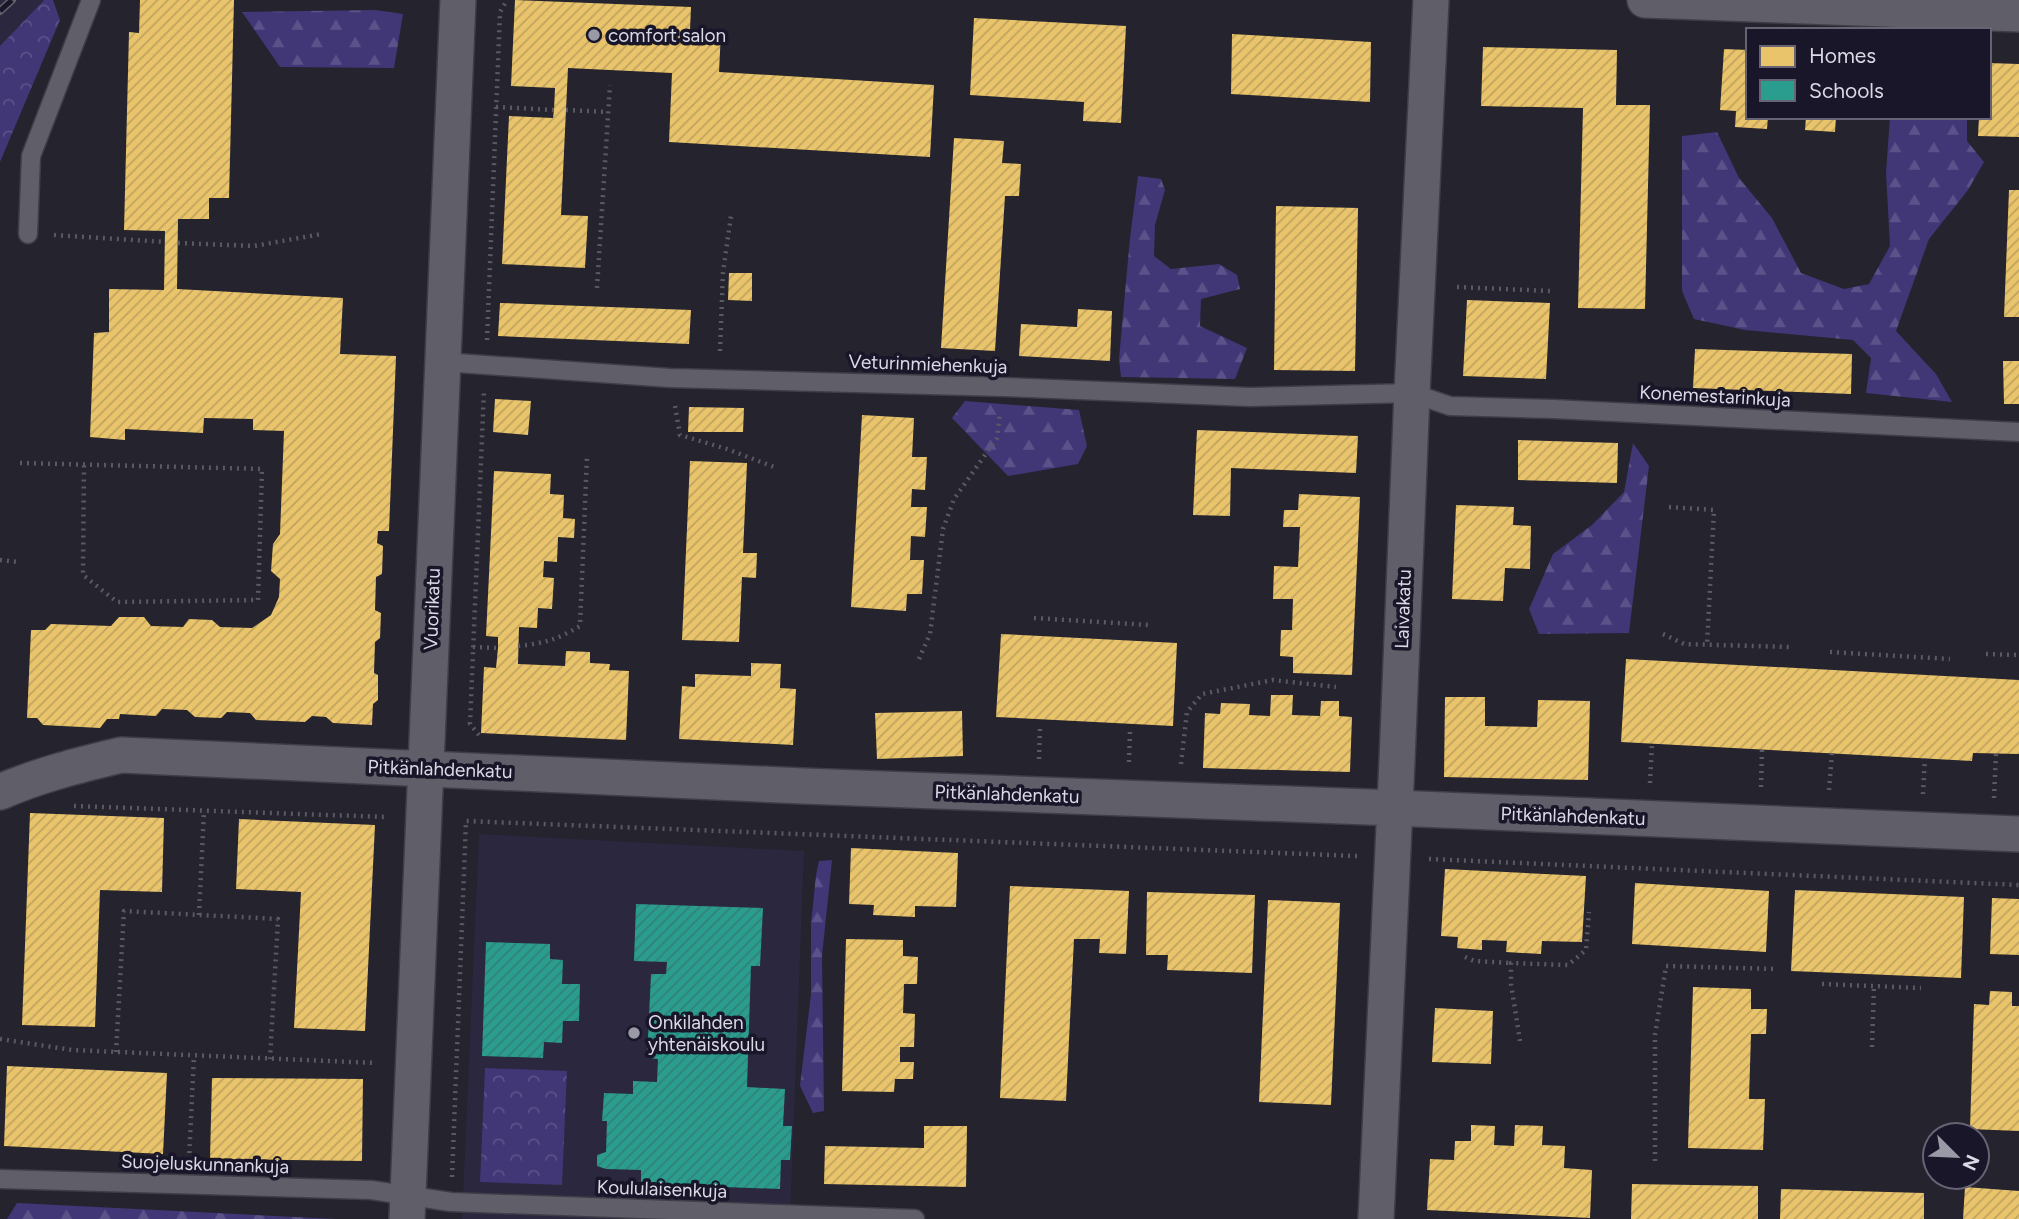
<svg xmlns="http://www.w3.org/2000/svg" width="2019" height="1219" font-family="Figtree,sans-serif">
<style>
.built{fill:#2a273e}
.forest{fill:url(#forest-firs)}
.park{fill:url(#park-crowns)}
.homes{fill:url(#homes-hatch)}
.schools{fill:url(#schools-hatch)}
.lines{fill:none;stroke-linecap:round;stroke-linejoin:round}
.lane-casing{stroke:#3f3e48;stroke-width:21}
.street-casing{stroke:#3f3e48;stroke-width:38}
.path{stroke:#5b5a63;stroke-width:4.5;stroke-dasharray:2 5;stroke-linecap:butt}
.lane{stroke:#605f69;stroke-width:18}
.street{stroke:#605f69;stroke-width:35}
.rail-casing{stroke:#616069;stroke-width:8}
.rail{stroke:#181628;stroke-width:5;stroke-dasharray:16;stroke-linecap:butt}
.poi-dot{fill:#9a99a6;stroke:#181628;stroke-width:2.5}
.labels{text-anchor:middle;dominant-baseline:central;stroke-width:7;stroke-linejoin:round;paint-order:stroke}
.poi-label{font-size:19px;fill:#dad9e6;stroke:#181628;text-anchor:start}
.street-label{font-size:19px;fill:#dad9e6;stroke:#181628}
</style>
<defs>
<pattern id="forest-firs" width="22" height="20" patternUnits="userSpaceOnUse" patternTransform="scale(1.75)"><rect width="22" height="20" fill="#413676"/><path d="M5 1l3.5 6h-7zM16 11l3.5 6h-7z" fill="#5c528a"/></pattern>
<pattern id="park-crowns" width="20" height="18" patternUnits="userSpaceOnUse" patternTransform="scale(1.75)"><rect width="20" height="18" fill="#413676"/><path d="M2 6a3 3 0 1 1 6 0M12 15a3 3 0 1 1 6 0" fill="none" stroke="#5c528a"/></pattern>
<pattern id="homes-hatch" width="6" height="6" patternUnits="userSpaceOnUse" patternTransform="scale(1.75)"><rect width="6" height="6" fill="#e9c46a"/><path d="M-1 1l2-2M0 6l6-6M5 7l2-2" fill="none" stroke="#bfa361"/></pattern>
<pattern id="schools-hatch" width="6" height="6" patternUnits="userSpaceOnUse" patternTransform="scale(1.75)"><rect width="6" height="6" fill="#2a9d8f"/><path d="M-1 1l2-2M0 6l6-6M5 7l2-2" fill="none" stroke="#318179"/></pattern>
</defs>
<rect width="100%" height="100%" fill="#24232e"/>
<!-- built -->
<path class="built" d="M 0,0 L 44,0 L 0,46 Z
M 479,834 L 804,851 L 790,1219 L 462,1219 Z"/>
<!-- forest -->
<path class="forest" d="M 375,10 L 403,14 L 394,68 L 280,67 L 242,12 Z
M 1890,117 L 1967,117 L 1967,141 L 1984,162 L 1968,190 L 1929,239 L 1896,331 L 1936,374 L 1952,402 L 1866,393 L 1871,358 L 1853,340 L 1745,330 L 1694,319 L 1682,291 L 1682,136 L 1717,132 L 1739,178 L 1772,218 L 1801,273 L 1844,289 L 1869,284 L 1890,246 L 1886,173 Z
M 1138,176 L 1161,179 L 1165,190 L 1155,225 L 1154,256 L 1171,269 L 1219,264 L 1237,275 L 1240,289 L 1201,299 L 1200,326 L 1247,348 L 1235,379 L 1121,377 L 1119,359 L 1130,238 Z
M 965,401 L 1079,410 L 1087,446 L 1078,464 L 1008,476 L 952,418 Z
M 1633,443 L 1649,466 L 1629,633 L 1539,634 L 1529,609 L 1553,554 L 1592,525 L 1624,492 Z
M 832,860 L 822,956 L 824,1111 L 813,1113 L 800,1086 L 811,994 L 811,924 L 816,875 L 819,861 Z
M 17,1203 L 336,1219 L 7,1219 Z"/>
<!-- park -->
<path class="park" d="M 44,0 L 53,0 L 60,20 L 0,162 L 0,46 Z
M 485,1068 L 567,1071 L 562,1185 L 480,1182 Z"/>
<!-- homes -->
<path class="homes" d="M 140,0 L 234,0 L 229,198 L 209,198 L 209,219 L 178,219 L 177,289 L 343,298 L 340,354 L 396,356 L 389,531 L 378,531 L 377,543 L 383,546 L 382,574 L 376,577 L 375,610 L 381,613 L 380,638 L 375,642 L 374,673 L 378,675 L 378,700 L 373,704 L 372,725 L 333,723 L 326,717 L 312,716 L 305,722 L 256,720 L 250,713 L 227,712 L 221,718 L 195,717 L 187,710 L 162,709 L 156,716 L 120,714 L 119,719 L 107,719 L 100,728 L 43,725 L 37,718 L 27,718 L 31,630 L 45,630 L 51,624 L 111,626 L 119,617 L 144,617 L 151,626 L 183,627 L 189,619 L 212,620 L 220,627 L 252,628 L 271,615 L 279,597 L 280,579 L 271,571 L 273,544 L 280,534 L 284,431 L 253,430 L 253,419 L 204,418 L 203,433 L 125,429 L 125,440 L 90,437 L 94,333 L 109,332 L 109,289 L 164,290 L 165,231 L 124,230 L 129,32 L 139,33 Z
M 515,0 L 691,7 L 690,30 L 721,32 L 719,72 L 934,85 L 930,157 L 669,142 L 672,73 L 568,68 L 561,215 L 588,216 L 585,268 L 502,264 L 509,116 L 553,118 L 554,110 L 555,88 L 511,86 Z
M 974,18 L 1126,26 L 1121,123 L 1083,121 L 1084,102 L 970,95 Z
M 1232,34 L 1371,42 L 1370,102 L 1231,94 Z
M 1483,47 L 1617,50 L 1616,105 L 1650,105 L 1645,309 L 1578,308 L 1583,108 L 1481,106 Z
M 1724,49 L 1748,50 L 1748,117 L 1768,117 L 1767,129 L 1735,127 L 1736,111 L 1720,110 Z
M 1989,63 L 2019,64 L 2019,137 L 1978,136 L 1979,117 L 1989,117 Z
M 1806,117 L 1836,117 L 1835,132 L 1805,130 Z
M 954,138 L 1004,141 L 1002,163 L 1021,164 L 1019,196 L 1005,196 L 995,351 L 941,348 Z
M 2009,190 L 2019,190 L 2019,317 L 2004,317 Z
M 1276,206 L 1358,208 L 1355,371 L 1274,370 Z
M 729,273 L 752,273 L 752,301 L 728,300 Z
M 1467,300 L 1550,303 L 1546,379 L 1463,376 Z
M 500,303 L 691,310 L 689,344 L 498,336 Z
M 1078,309 L 1112,311 L 1110,361 L 1019,356 L 1021,324 L 1077,327 Z
M 1695,349 L 1852,354 L 1851,394 L 1693,388 Z
M 2003,361 L 2019,361 L 2019,404 L 2004,404 Z
M 495,399 L 531,401 L 528,435 L 493,432 Z
M 689,407 L 744,408 L 743,432 L 688,432 Z
M 862,415 L 914,418 L 912,457 L 927,457 L 925,490 L 912,489 L 911,507 L 927,507 L 925,537 L 911,536 L 910,560 L 924,560 L 922,594 L 907,594 L 906,611 L 851,607 Z
M 1197,430 L 1358,436 L 1356,473 L 1231,468 L 1230,516 L 1193,515 Z
M 1518,440 L 1618,443 L 1617,483 L 1518,480 Z
M 690,461 L 747,463 L 743,553 L 757,553 L 756,578 L 742,577 L 739,642 L 682,640 Z
M 494,471 L 551,474 L 550,494 L 564,495 L 563,518 L 575,519 L 574,538 L 558,537 L 557,562 L 544,561 L 543,577 L 554,578 L 552,609 L 538,608 L 537,628 L 519,627 L 518,664 L 565,666 L 566,651 L 590,652 L 590,663 L 610,664 L 609,670 L 629,671 L 626,740 L 481,733 L 484,667 L 496,668 L 498,648 L 498,637 L 486,636 Z
M 1299,494 L 1360,497 L 1352,675 L 1293,673 L 1293,657 L 1280,656 L 1281,630 L 1292,630 L 1293,599 L 1273,599 L 1274,566 L 1298,567 L 1300,527 L 1283,527 L 1284,510 L 1298,510 Z
M 1456,505 L 1514,507 L 1513,525 L 1531,526 L 1530,569 L 1505,568 L 1503,601 L 1452,599 Z
M 1001,634 L 1177,643 L 1173,726 L 996,717 Z
M 1626,659 L 2019,680 L 2019,754 L 1973,753 L 1972,761 L 1621,742 Z
M 751,663 L 781,664 L 780,688 L 796,689 L 793,745 L 679,739 L 682,686 L 695,687 L 695,674 L 751,676 Z
M 1271,695 L 1293,695 L 1292,715 L 1320,716 L 1321,701 L 1339,701 L 1339,716 L 1352,717 L 1350,772 L 1203,768 L 1205,713 L 1220,714 L 1221,703 L 1250,704 L 1249,715 L 1270,716 Z
M 1445,697 L 1485,697 L 1485,726 L 1537,727 L 1538,700 L 1590,701 L 1588,780 L 1444,777 Z
M 962,711 L 963,756 L 877,759 L 875,713 Z
M 30,813 L 164,818 L 162,892 L 100,890 L 95,1027 L 22,1025 Z
M 239,819 L 375,825 L 365,1031 L 294,1028 L 301,892 L 236,889 Z
M 851,848 L 958,853 L 956,907 L 915,906 L 915,917 L 873,915 L 874,905 L 849,904 Z
M 1445,869 L 1586,876 L 1582,942 L 1542,941 L 1541,954 L 1506,952 L 1507,941 L 1482,940 L 1482,950 L 1457,948 L 1458,937 L 1441,936 Z
M 1635,883 L 1769,891 L 1766,952 L 1632,944 Z
M 1010,886 L 1129,891 L 1126,954 L 1099,953 L 1100,939 L 1074,939 L 1066,1101 L 1000,1098 Z
M 1795,890 L 1964,897 L 1961,978 L 1791,971 Z
M 1147,892 L 1255,895 L 1252,973 L 1167,970 L 1168,955 L 1146,955 Z
M 1992,898 L 2019,899 L 2019,955 L 1990,954 Z
M 1268,900 L 1340,903 L 1331,1105 L 1259,1102 Z
M 846,939 L 903,940 L 903,956 L 918,957 L 917,984 L 904,984 L 903,1013 L 915,1014 L 914,1047 L 900,1047 L 900,1062 L 914,1062 L 913,1079 L 895,1079 L 894,1092 L 842,1091 Z
M 1693,987 L 1751,989 L 1751,1009 L 1767,1009 L 1766,1034 L 1751,1034 L 1749,1099 L 1765,1099 L 1763,1150 L 1688,1148 Z
M 1990,991 L 2012,992 L 2012,1006 L 2019,1006 L 2019,1131 L 1970,1129 L 1974,1004 L 1989,1005 Z
M 1435,1008 L 1493,1011 L 1491,1064 L 1432,1062 Z
M 7,1066 L 167,1073 L 163,1154 L 4,1146 Z
M 212,1078 L 363,1079 L 362,1161 L 210,1159 Z
M 1471,1125 L 1495,1126 L 1494,1145 L 1514,1146 L 1515,1125 L 1543,1126 L 1542,1145 L 1565,1146 L 1564,1168 L 1592,1170 L 1590,1218 L 1427,1210 L 1430,1159 L 1454,1160 L 1455,1141 L 1471,1141 Z
M 924,1126 L 967,1126 L 966,1187 L 824,1184 L 825,1146 L 924,1148 Z
M 1632,1184 L 1758,1186 L 1758,1219 L 1631,1219 Z
M 1965,1187 L 2019,1191 L 2019,1219 L 1963,1219 Z
M 1781,1189 L 1924,1193 L 1924,1219 L 1780,1219 Z"/>
<!-- schools -->
<path class="schools" d="M 636,904 L 763,908 L 760,966 L 751,966 L 747,1087 L 785,1089 L 783,1126 L 792,1126 L 790,1160 L 781,1160 L 780,1189 L 641,1184 L 641,1170 L 606,1169 L 597,1166 L 597,1155 L 606,1152 L 607,1121 L 602,1121 L 604,1093 L 633,1094 L 633,1081 L 657,1082 L 658,1059 L 647,1058 L 651,974 L 666,974 L 667,962 L 634,961 Z
M 486,942 L 550,944 L 550,959 L 563,960 L 562,984 L 580,984 L 579,1021 L 563,1021 L 562,1043 L 544,1042 L 543,1058 L 482,1056 Z"/>
<g class="lines">
<defs>
<path id="lane" d="M 28,234 L 31,156 L 91,0
M 443,362 L 670,378 L 1003,387 L 1250,397 L 1412,393 L 1450,406 L 1553,409 L 2019,432
M 0,1179 L 371,1190 L 451,1202 L 915,1219"/>
<path id="street" d="M 1645,0 L 2019,14
M 0,792 C 39,775 79,765 121,755 L 803,786 L 1395,808 L 2019,834
M 407,1219 L 458,0
M 1376,1219 L 1397,761 L 1412,393 L 1431,0"/>
</defs>
<!-- lane casing -->
<use href="#lane" class="lane-casing"/>
<!-- street casing -->
<use href="#street" class="street-casing"/>
<!-- path -->
<path class="path" d="M 496,107 L 554,110
M 566,110 L 608,112
M 54,235 L 165,242
M 178,243 L 254,246 L 322,234
M 1457,287 L 1550,291
M 597,288 L 610,85
M 487,340 L 500,12 L 507,0
M 720,351 L 723,272 L 731,216
M 675,406 L 680,435 L 727,449 L 774,467
M 20,463 L 262,469 L 258,600 L 117,602 L 83,575 L 84,463
M 1669,507 L 1714,510 L 1707,645
M 0,560 L 19,562
M 1034,618 L 1149,625
M 1663,634 L 1684,644 L 1789,647
M 518,646 C 545,643 556,640 580,626 L 587,456
M 473,647 L 498,648
M 1830,652 L 1950,659
M 1986,654 L 2019,655
M 919,659 L 930,634 L 943,529 L 954,499 L 997,438 L 1000,413
M 479,735 L 470,724 L 484,390
M 1039,759 L 1040,727
M 1129,762 L 1130,731
M 1181,764 L 1187,712 L 1202,694 L 1273,680 L 1336,687
M 1650,783 L 1652,743
M 1761,787 L 1762,749
M 1829,790 L 1832,753
M 1923,794 L 1925,758
M 1994,798 L 1996,753
M 74,806 L 386,817
M 1429,859 L 2019,885
M 199,915 L 204,811
M 1465,957 L 1474,961 L 1511,963
M 1822,984 L 1921,988
M 0,1039 L 72,1050 L 375,1063
M 1520,1041 L 1511,984 L 1511,963 L 1568,965 L 1586,950 L 1589,912
M 1872,1047 L 1874,985
M 116,1052 L 124,911 L 278,919 L 270,1059
M 189,1160 L 194,1056
M 1655,1161 L 1655,1035 L 1666,966 L 1777,969
M 452,1177 L 466,821 L 1357,856"/>
<!-- lane -->
<use href="#lane" class="lane"/>
<!-- street -->
<use href="#street" class="street"/>
<defs>
<path id="rail" d="M 0,11 L 12,0"/>
</defs>
<!-- rail casing -->
<use href="#rail" class="rail-casing"/>
<!-- rail -->
<use href="#rail" class="rail"/>
</g>
<!-- markers -->
<g class="poi-dot">
<circle cx="594" cy="35" r="7"/>
<circle cx="634" cy="1033" r="7"/>
</g>
<g class="labels">
<!-- poi labels -->
<g class="poi-label">
<text x="608" y="35">comfort salon</text>
<text x="648" y="1022">Onkilahden<tspan x="648" dy="22">yhtenäiskoulu</tspan></text>
</g>
<!-- street labels -->
<g class="street-label">
<text transform="translate(928 364) rotate(2)">Veturinmiehenkuja</text>
<text transform="translate(1715 396) rotate(3)">Konemestarinkuja</text>
<text transform="translate(432 609) rotate(-88)">Vuorikatu</text>
<text transform="translate(1403 609) rotate(-88)">Laivakatu</text>
<text transform="translate(440 769) rotate(2)">Pitkänlahdenkatu</text>
<text transform="translate(1007 794) rotate(2)">Pitkänlahdenkatu</text>
<text transform="translate(1573 816) rotate(2)">Pitkänlahdenkatu</text>
<text transform="translate(205 1164) rotate(2)">Suojeluskunnankuja</text>
<text transform="translate(662 1189) rotate(2)">Koululaisenkuja</text>
</g>
</g>
<!-- legend -->
<rect x="1746" y="28" width="245" height="91" fill="#181628" stroke="#666474" stroke-width="2"/>
<rect x="1760" y="46" width="35" height="21" fill="#e9c46a" stroke="#666474" stroke-width="2"/>
<text x="1809" y="63" font-size="21" fill="#dad9e6">Homes</text>
<rect x="1760" y="80" width="35" height="21" fill="#2a9d8f" stroke="#666474" stroke-width="2"/>
<text x="1809" y="98" font-size="21" fill="#dad9e6">Schools</text>
<!-- north arrow -->
<g transform="translate(1956 1156) rotate(114)"><circle r="33" fill="#181628" stroke="#666474" stroke-width="2"/>
<path d="M0-5L12 26L0 18L-12 26Z" fill="#9a99a6"/>
<text y="-10" font-size="19" font-weight="bold" text-anchor="middle" fill="#dad9e6">N</text>
</g>
</svg>
